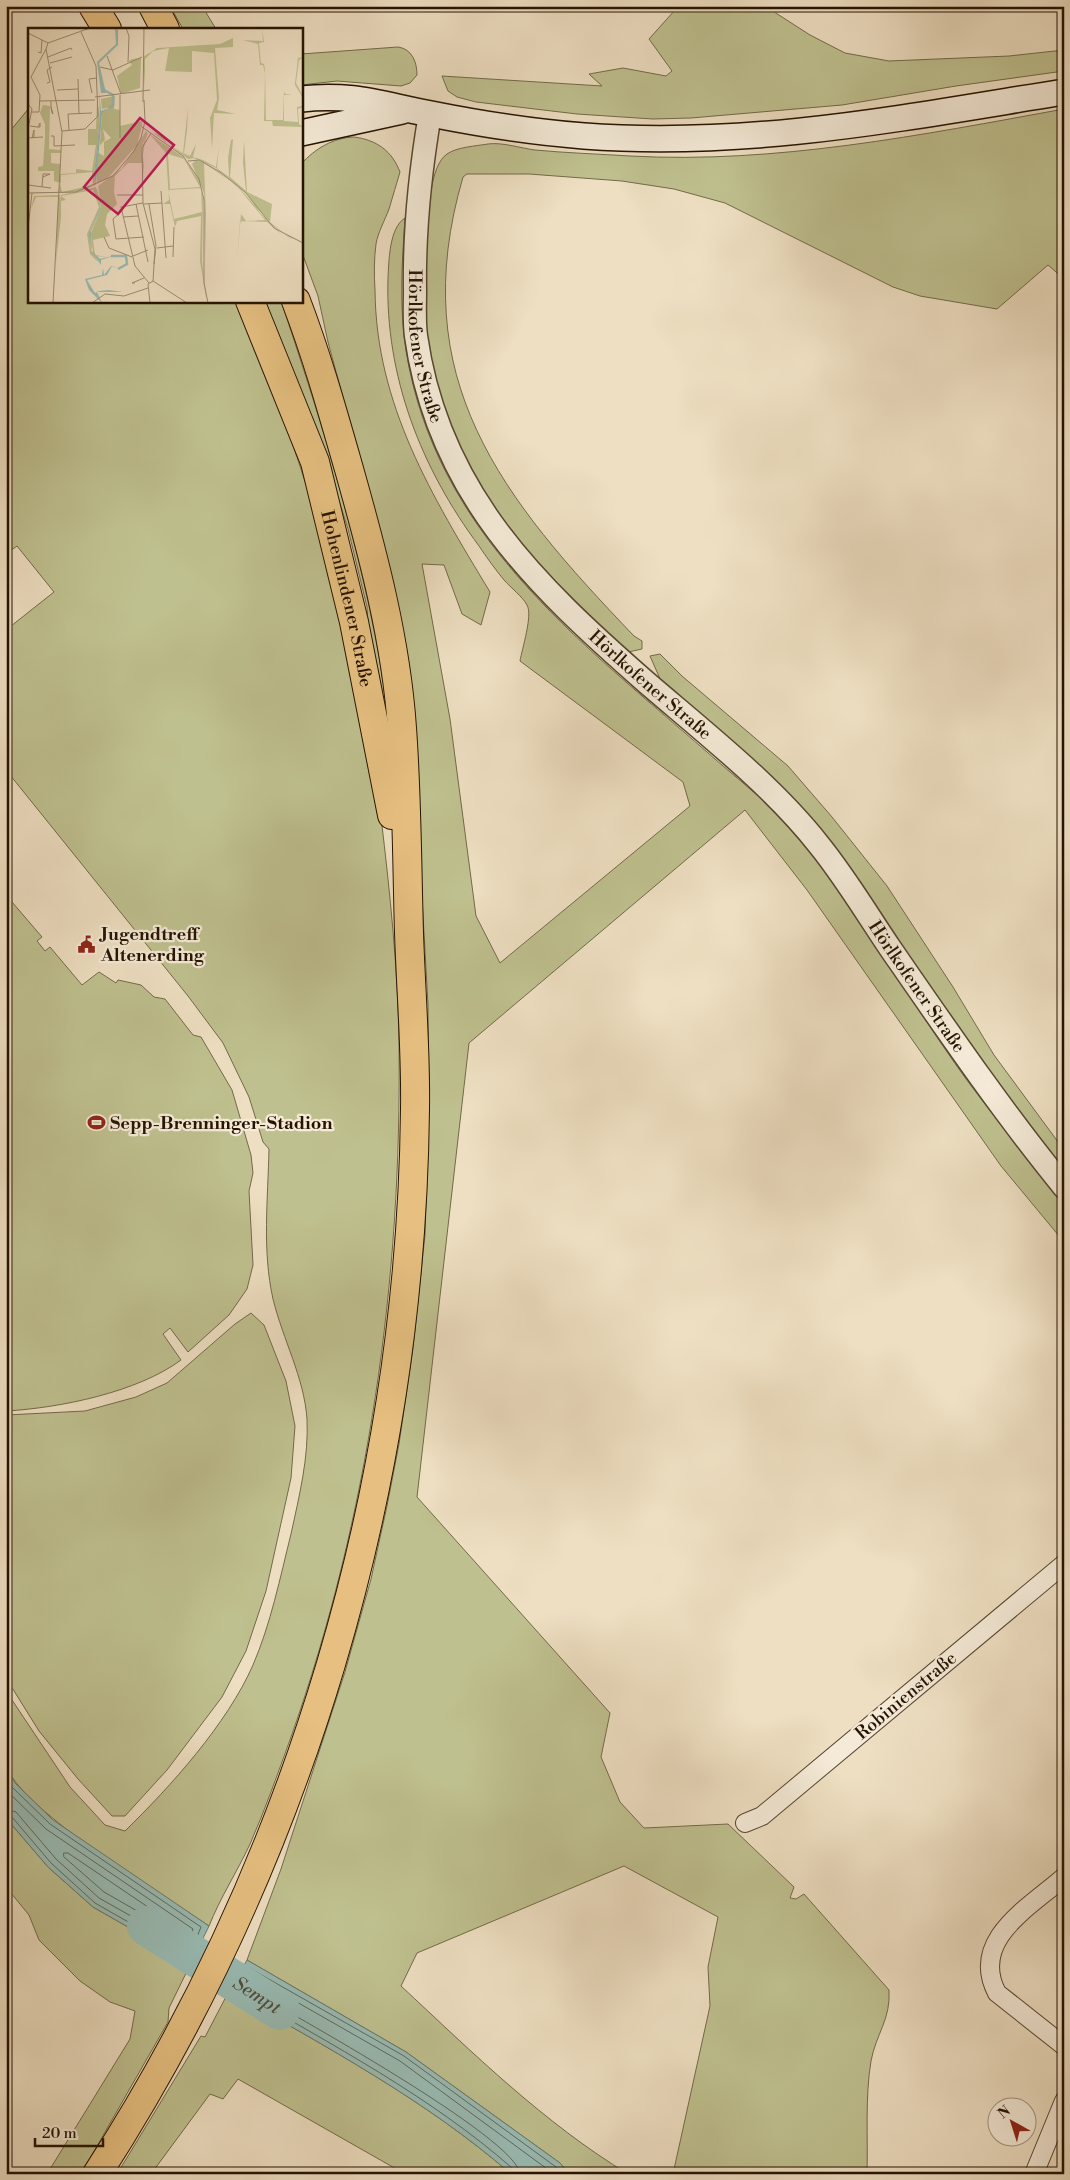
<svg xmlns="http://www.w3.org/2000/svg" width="1070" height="2180" font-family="'Libre Bodoni',serif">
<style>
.green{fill:#bfc08f;stroke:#726a48}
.water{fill:#99bcb5;stroke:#6b786d}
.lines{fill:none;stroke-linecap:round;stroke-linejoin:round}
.shore{stroke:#5f685a;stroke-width:1}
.river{stroke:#99bcb5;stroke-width:40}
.minor-casing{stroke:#574630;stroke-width:20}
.tertiary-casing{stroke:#574630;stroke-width:25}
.secondary-casing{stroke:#251300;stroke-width:28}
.primary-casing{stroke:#251300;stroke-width:30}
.minor{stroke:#f4ead7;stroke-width:18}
.tertiary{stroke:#f4ead7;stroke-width:22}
.secondary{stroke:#f4ead7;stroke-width:25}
.primary{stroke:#e7c081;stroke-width:28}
.labels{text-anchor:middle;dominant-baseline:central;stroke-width:4.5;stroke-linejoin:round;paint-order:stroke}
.street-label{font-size:18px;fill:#251300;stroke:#f4ead7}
.poi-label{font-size:18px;font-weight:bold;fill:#251300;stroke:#f4ead7;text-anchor:start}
.water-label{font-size:19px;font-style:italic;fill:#4e4e3f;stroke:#f4ead7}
.inset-river{fill:none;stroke:#99bcb5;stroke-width:2.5}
.inset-road{fill:none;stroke:#9e8d74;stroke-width:1}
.view{fill:#c2185b;fill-opacity:0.15;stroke:#c2185b;stroke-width:2.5}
.inset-edge{fill:none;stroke:#251300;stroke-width:2.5}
</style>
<rect width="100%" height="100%" fill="#eedfc2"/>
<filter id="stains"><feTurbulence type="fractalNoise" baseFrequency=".004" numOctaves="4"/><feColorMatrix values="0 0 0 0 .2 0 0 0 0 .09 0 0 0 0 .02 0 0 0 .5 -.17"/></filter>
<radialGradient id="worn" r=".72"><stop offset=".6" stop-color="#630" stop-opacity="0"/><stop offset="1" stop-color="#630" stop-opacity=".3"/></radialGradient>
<!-- green -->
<path class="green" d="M 170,6 L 202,6 L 216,29 L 183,29 Z
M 683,6 L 765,6 L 810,35 L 845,53 L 889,61 L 1009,56 L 1064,50 L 1064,71 L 956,86 L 842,105 L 691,118 L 653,119 L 577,114 L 476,102 L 457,97 L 448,91 L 442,76 L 602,86 L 589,74 L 623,68 L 666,76 L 672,71 L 649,39 L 675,10 Z
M 398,47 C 412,49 417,62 417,75 L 410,83 L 401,86 L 337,81 L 301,85 L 301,54 Z
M 29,108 L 29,301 L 235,301 C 283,406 319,515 346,627 C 361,689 369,754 381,817 C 390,893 398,969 399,1045 C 402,1280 369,1516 291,1737 C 278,1773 265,1810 250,1844 C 237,1872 220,1898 209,1926 C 166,1897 21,1810 7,1767 C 3,1755 6,1707 6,1691 L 70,1787 L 105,1825 L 125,1831 C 171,1786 227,1724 253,1665 C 271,1623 280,1578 291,1534 C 299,1497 309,1457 307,1419 C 304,1377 283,1340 273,1299 C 262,1250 268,1199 269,1149 L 263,1142 L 249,1097 L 223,1043 L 188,996 L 6,770 L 6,630 L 54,592 L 17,546 L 6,554 L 6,136 Z
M 1064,109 L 1064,279 L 1048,265 L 997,309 L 920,296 L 893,287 L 725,203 L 674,189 L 622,181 L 529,174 L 467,174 L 463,177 C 404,379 502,498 634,636 L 642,641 L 642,649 L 624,653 C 537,566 446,474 428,347 C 423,309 425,271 427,233 C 428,214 430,165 447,154 C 457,147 476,146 488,144 C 502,142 520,148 535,150 C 567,153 599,154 630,156 C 776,164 921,135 1064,109 Z
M 354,137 C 377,140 392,151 400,172 C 396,184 393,197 389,209 C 385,220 378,232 376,244 C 374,259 374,275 375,290 C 376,405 432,496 490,592 L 481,625 L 462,614 L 444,565 L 422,564 L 450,719 L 476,916 L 500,963 L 690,806 L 683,782 L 520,661 C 522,649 533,615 527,605 C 522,596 511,588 504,580 C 495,569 487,558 479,546 C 421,468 385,376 388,278 C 389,261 389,228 405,218 C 402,262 399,306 406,351 C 436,534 576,638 707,752 C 729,772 753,790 774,811 C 849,887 903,992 966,1079 C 989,1110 1012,1139 1036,1169 C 1044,1180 1058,1192 1063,1204 C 1067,1214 1064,1232 1064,1242 L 1001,1166 L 807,890 L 745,810 L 469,1043 L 417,1497 L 610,1713 L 601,1757 L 620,1802 L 644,1828 L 728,1824 L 794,1887 L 790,1898 L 796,1899 L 804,1894 L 889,1990 C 891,2019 876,2034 871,2061 C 865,2097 868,2137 867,2174 L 673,2174 L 710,2006 L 708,1967 L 718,1917 L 624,1866 L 417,1953 L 401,1986 C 473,2053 544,2123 628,2174 L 569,2174 L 560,2163 L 406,2052 L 247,1960 L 281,1869 L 345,1672 L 371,1579 L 387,1506 L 399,1444 L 413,1348 L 425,1235 L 429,1102 L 428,1004 L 417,809 L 379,531 L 328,342 L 318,296 L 301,250 L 301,164 C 316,148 333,138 354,137 Z
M 265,301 L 281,301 C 330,447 376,595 392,749 L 369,640 L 367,607 L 348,529 L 318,434 Z
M 660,654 L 682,676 L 788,766 L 832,817 L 887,886 L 953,987 L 994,1055 L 1064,1150 L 1064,1173 L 959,1032 L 862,884 L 829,839 L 791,796 L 661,681 L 650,656 Z
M 6,895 L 42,937 L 37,941 L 45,951 L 50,947 L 82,985 L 99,972 L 116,983 L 118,980 L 141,985 L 154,997 L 165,999 L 193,1035 L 201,1037 L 232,1090 L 251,1155 L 253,1173 L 249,1191 L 253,1265 L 247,1289 L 229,1315 L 188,1352 L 170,1328 L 163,1334 L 181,1360 C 138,1392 60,1408 6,1411 Z
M 251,1313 L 264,1325 L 286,1381 L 295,1426 L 291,1478 L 266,1591 L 246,1651 L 222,1697 L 167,1770 L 125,1816 L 112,1816 L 78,1779 L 39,1731 L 6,1678 L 6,1415 L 85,1411 L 136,1397 L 167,1383 L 235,1324 Z
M 6,1818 L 48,1867 L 93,1907 L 191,1963 L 169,2008 L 168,2022 L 81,2174 L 47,2174 L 130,2039 L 135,2011 L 110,2002 L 80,1981 L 39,1940 L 29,1915 L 6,1887 Z
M 229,1991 C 326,2047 426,2100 511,2174 L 405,2174 L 238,2079 L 223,2099 L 210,2094 L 151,2174 L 117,2174 L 201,2036 L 205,2037 Z"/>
<!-- water -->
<path class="water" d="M 6,1766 L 15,1783 L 53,1820 L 209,1926 L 191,1963 L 93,1907 L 48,1867 L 6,1818 Z
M 247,1960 L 406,2052 L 560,2163 L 569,2174 L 511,2174 C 426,2100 326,2047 229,1991 Z"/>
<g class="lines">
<!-- shore -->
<path class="shore" d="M 6,1777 L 12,1787 L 50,1824 L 201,1927 L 190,1954 L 186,1955 L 95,1903 L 51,1863 L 12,1817 L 6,1816
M 6,1790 L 46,1829 L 193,1929 L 187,1945 L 184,1946 L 99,1898 L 56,1859 L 16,1812 L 6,1809
M 64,1853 L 68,1853 L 182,1930 L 182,1934 L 179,1935 L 104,1892 L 64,1857 Z
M 514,2174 L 512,2168 C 430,2096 332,2045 238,1990 L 237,1987 L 247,1969 L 251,1969 L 404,2056 L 556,2167 L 563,2174
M 520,2174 C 519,2139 285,2010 246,1988 L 245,1985 L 250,1978 L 253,1977 L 400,2061 L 554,2174"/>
<!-- river -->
<path class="river" id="s1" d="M 147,1926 L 280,2010"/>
<defs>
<path id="minor" d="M 745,1823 L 762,1816 L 1064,1564
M 1064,1877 C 1030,1907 969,1940 997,1993 L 1064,2046
M 1034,2174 L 1064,2101"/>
<g id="tertiary">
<path id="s2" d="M 430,114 C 420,173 414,231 415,290 C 415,306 414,321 416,336 C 438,492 534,584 647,683 C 704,732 773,786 819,845 C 845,877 867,914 890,948 C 946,1029 1002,1111 1064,1187"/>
</g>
<path id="secondary" d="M 301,99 C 353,93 382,105 431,114 C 481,124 532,132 584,136 C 750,148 901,118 1064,92
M 301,133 L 402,111"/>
<g id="primary">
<path d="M 93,6 L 107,29"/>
<path d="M 153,6 L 165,29"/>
<path id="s3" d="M 250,301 L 315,462 L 354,622 L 392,815"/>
<path d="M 97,2174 C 301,1858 411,1485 415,1109 C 416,1051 411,992 409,933 C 407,865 407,796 402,728 C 396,640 373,554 349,469 C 333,413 317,356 296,301"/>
</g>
</defs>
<!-- minor casing -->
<use href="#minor" class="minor-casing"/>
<!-- tertiary casing -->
<use href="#tertiary" class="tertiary-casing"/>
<!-- secondary casing -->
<use href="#secondary" class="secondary-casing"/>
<!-- primary casing -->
<use href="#primary" class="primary-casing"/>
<!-- minor -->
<use href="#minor" class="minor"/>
<!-- tertiary -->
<use href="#tertiary" class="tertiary"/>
<!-- secondary -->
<use href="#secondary" class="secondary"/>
<!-- primary -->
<use href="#primary" class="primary"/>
</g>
<!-- icons -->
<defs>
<symbol id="civic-bare" viewBox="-9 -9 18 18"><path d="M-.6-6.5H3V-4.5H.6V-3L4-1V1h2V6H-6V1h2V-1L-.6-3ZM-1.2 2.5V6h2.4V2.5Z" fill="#8f2418" stroke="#f4ead7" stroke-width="2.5" paint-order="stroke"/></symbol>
<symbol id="stadium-bare" viewBox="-9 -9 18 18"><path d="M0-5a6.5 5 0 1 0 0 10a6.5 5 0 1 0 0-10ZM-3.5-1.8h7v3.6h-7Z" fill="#8f2418" stroke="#f4ead7" stroke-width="2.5" paint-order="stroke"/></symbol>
</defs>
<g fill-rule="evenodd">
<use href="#civic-bare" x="74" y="932" width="25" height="25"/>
<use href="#stadium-bare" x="84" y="1110" width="25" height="25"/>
</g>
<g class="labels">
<!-- street labels -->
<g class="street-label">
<text stroke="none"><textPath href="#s2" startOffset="234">Hörlkofener Straße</textPath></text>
<text stroke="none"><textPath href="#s3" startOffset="314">Hohenlindener Straße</textPath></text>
<text stroke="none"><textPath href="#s2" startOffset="654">Hörlkofener Straße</textPath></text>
<text stroke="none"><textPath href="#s2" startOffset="1059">Hörlkofener Straße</textPath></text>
<text transform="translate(906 1696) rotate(-40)">Robinienstraße</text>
</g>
<!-- poi labels -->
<g class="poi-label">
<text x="101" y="934">Jugendtreff<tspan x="101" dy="21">Altenerding</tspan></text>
<text x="110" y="1123">Sepp-Brenninger-Stadion</text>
</g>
<!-- water labels -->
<g class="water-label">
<text stroke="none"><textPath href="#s1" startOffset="130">Sempt</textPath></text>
</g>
</g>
<!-- overview -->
<g transform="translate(28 28)">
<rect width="275" height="275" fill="#eedfc2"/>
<path d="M 234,0 L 236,14 L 231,15 L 233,35 L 236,36 L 237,42 L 238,92 L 255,92 L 256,63 L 257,66 L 264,67 L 256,67 L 256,93 L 270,94 L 269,79 L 274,78 L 275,70 L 267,57 L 267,55 L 270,30 L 275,29 L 271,32 L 268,55 L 275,68 L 275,79 L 270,81 L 271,96 L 275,99 L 245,98 L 244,93 L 236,93 L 237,45 L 235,37 L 232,37 L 230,16 L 215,12 L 235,13 ZM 205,10 L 205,19 L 187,20 L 191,70 L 189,82 L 208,86 L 186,85 L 184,120 L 182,90 L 189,72 L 186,25 L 164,23 L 164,44 L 137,43 L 141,20 L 125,23 L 117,31 L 117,60 L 115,29 L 129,20 L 192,16 ZM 113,30 L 112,60 L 93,66 L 89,48 L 104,37 L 101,33 L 104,31 ZM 87,68 L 86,81 L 92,82 L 92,98 L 114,93 L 114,98 L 109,117 L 81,149 L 69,156 L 69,124 L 76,128 L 76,114 L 83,110 L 75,101 L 77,112 L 72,117 L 74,85 L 83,79 L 74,81 L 73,71 ZM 69,72 L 72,89 L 66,147 L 68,157 L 55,162 L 38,165 L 13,165 L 0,164 L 30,165 L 32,155 L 34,164 L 65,157 L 64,144 L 33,147 L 33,155 L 26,153 L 26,143 L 10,143 L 10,139 L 15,138 L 17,109 L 17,96 L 12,85 L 15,77 L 22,78 L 21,121 L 33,122 L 33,125 L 23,125 L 23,135 L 32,136 L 33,132 L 32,146 L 48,145 L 48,141 L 64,143 L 68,117 L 60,117 L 60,101 L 68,101 ZM 160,79 L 159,103 L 156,125 L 162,128 L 168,116 L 165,129 L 175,132 L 188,139 L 191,118 L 189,140 L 201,149 L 200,130 L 203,112 L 205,111 L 202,149 L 218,163 L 215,135 L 216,112 L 219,164 L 244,176 L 242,194 L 258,207 L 275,214 L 260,209 L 247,199 L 233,186 L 220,167 L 188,140 L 166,130 L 160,131 L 124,104 L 135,108 L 139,115 L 156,126 L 163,129 L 155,125 ZM 118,103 L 120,106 L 114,119 L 116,138 L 115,150 L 115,135 L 100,135 L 87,148 L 86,164 L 89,176 L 79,186 L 77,197 L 82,208 L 65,212 L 67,227 L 79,229 L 67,228 L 70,234 L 62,226 L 59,206 L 71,179 L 65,162 L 33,168 L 38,172 L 33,173 L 33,189 L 28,234 L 30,169 L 8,169 L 3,181 L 6,168 L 32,167 L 32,173 L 33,167 L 68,159 L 73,174 L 72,181 L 62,203 L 63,222 L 65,225 L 63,205 L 74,178 L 70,158 L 94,140 ZM 122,107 L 117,114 L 115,127 L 115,115 L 123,107 L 155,129 L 171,152 L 175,171 L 174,233 L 179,275 L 172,233 L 173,188 L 149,193 L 147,199 L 142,176 L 135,176 L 141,172 L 138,125 ZM 140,126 L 156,131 L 172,159 L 142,161 ZM 173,160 L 174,184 L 146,191 L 140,162 ZM 168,132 L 177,135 L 191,144 L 211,160 L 253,206 L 239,194 L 212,193 L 209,234 L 213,186 L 180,185 L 213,186 L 218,193 L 237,192 L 208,157 L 176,135 L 178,187 L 177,233 L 176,165 L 164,136 Z" fill="#bfc08f" fill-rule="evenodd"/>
<path d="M 87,1 L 90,2 L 90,17 L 71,35 L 78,65 L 73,65 L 69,34 L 88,16 ZM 71,62 L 73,83 L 84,79 L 74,85 L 68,157 L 66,147 L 72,89 ZM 70,158 L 74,178 L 63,203 L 64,223 L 72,231 L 88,227 L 73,232 L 73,237 L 64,224 L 61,206 L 73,178 ZM 83,238 L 85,238 L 90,241 L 93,239 L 90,241 L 84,238 L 79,247 L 59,252 L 67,265 L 71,263 L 81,262 L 95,264 L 69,264 L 74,275 L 61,262 L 57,251 L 74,247 L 75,240 L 76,247 Z" fill="#99bcb5"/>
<path class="inset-river" d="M 76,62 L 85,67 L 85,77 L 81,80M 83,228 L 98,228 L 99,236 L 90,241"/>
<path class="inset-road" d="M 98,0 L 101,8 L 100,34M 0,5 L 20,15 L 62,0M 20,15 L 18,21 L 34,104 L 25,275M 10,24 L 13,25 L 14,12M 79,28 L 93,66M 20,29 L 43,20 L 44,22M 22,35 L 44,29M 72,39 L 85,42 L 114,29M 50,51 L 51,86M 19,55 L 22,54 L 19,42 L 24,39M 29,62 L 50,61M 64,65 L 61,51 L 69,50M 67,69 L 122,62M 11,73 L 67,72M 23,73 L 23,79 L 24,85 L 25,86 L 23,79M 115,74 L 116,0M 0,76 L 4,81 L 0,101M 4,84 L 11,84 L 12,67 L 3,49 L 18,21M 2,98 L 9,99 L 12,99 L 12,95 L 10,99M 114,99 L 155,128 L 171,151 L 176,172 L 176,255 L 180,275M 41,102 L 40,86 L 64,85M 34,103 L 57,101 L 70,88 L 68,38 L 53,4M 123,105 L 114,120 L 115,175 L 127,221 L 125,253M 23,108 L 26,108 L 26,118 L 47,117M 0,110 L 15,109M 4,110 L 6,102 L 6,110M 92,110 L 92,67M 160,133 L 171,132 L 192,144 L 217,164 L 246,200 L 275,215M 0,157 L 23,160M 14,159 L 15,146 L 22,146 L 15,149M 133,163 L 138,230M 0,165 L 48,164 L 85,148 L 106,123 L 113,110 L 117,93 L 116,72M 89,167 L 115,167M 115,175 L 93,179 L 107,238 L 121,255M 108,176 L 120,234M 116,176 L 134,175M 121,176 L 128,218 L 126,236M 94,183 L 85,191 L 88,211 L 116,209M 95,189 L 110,188M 0,200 L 4,165M 76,209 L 81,220 L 104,229M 129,220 L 145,218M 105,228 L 120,222M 145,229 L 146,199M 125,253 L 159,275M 107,255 L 104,255 L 116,250M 64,275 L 77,266 L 96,268 L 120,260M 122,275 L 120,256 L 125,253"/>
<path class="view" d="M 112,90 L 146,117 L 90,186 L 56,159 Z"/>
<rect width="275" height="275" class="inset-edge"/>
</g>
<!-- margin -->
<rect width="1070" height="2180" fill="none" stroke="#eedfc2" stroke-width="25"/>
<rect x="8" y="8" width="1055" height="2165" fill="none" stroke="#251300" stroke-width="2.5"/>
<rect x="12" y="12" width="1045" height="2155" fill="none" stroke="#251300"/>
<!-- north arrow -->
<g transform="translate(1012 2122) rotate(321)"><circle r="24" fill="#f4ead7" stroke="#a19481"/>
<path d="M0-4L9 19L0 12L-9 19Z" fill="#8f2418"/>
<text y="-8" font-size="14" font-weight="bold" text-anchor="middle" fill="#251300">N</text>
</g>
<!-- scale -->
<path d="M35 2138v8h68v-8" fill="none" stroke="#251300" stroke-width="2.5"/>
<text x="42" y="2138" font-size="15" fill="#251300" stroke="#f4ead7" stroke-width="4" paint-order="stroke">20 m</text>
<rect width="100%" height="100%" filter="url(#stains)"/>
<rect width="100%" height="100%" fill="url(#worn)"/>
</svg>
